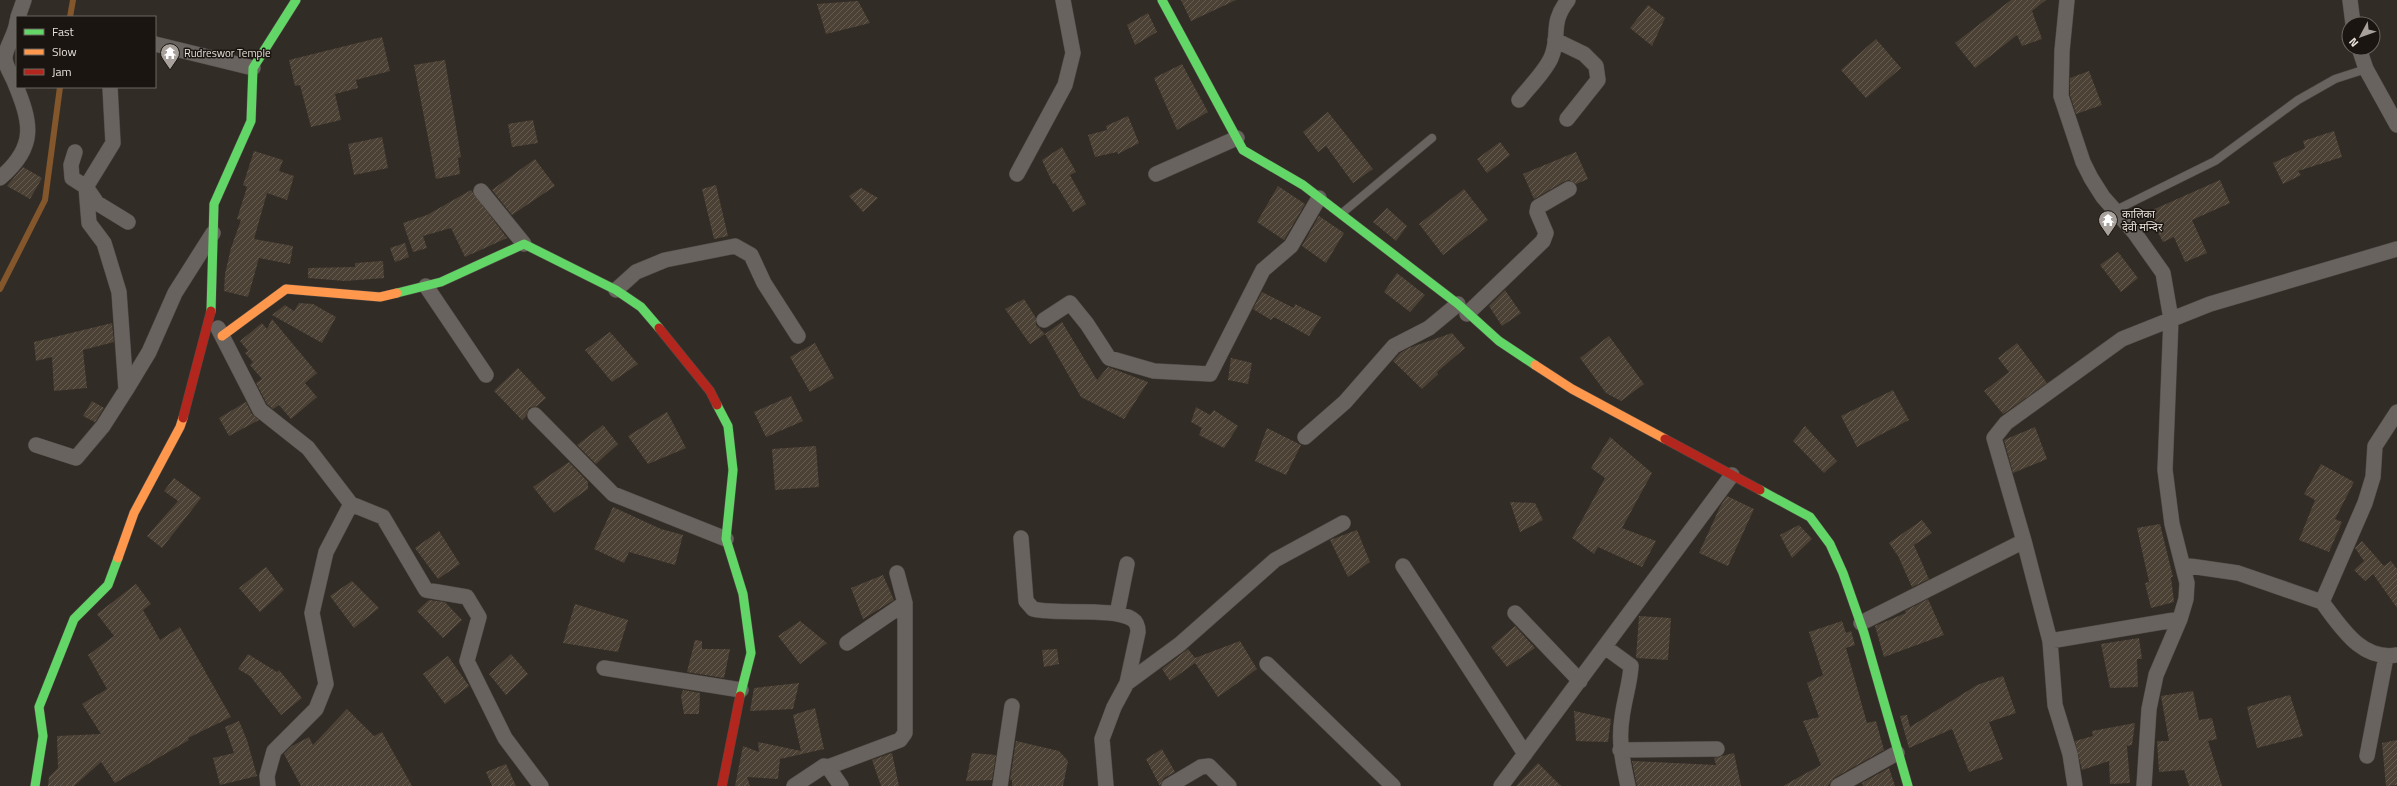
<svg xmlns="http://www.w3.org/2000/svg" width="2397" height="786" font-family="'Titillium Web','Noto Sans Devanagari',sans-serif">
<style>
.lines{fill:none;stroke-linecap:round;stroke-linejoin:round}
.stream{stroke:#83562c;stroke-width:6}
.building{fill:url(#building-hatch)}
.lane-casing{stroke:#4f4944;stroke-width:9}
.street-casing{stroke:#4f4944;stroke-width:16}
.fast-casing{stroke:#4f4944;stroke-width:10}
.slow-casing{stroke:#4f4944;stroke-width:10}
.jam-casing{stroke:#4f4944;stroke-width:10}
.lane{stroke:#68635f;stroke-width:8}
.street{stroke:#68635f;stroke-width:15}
.fast{stroke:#63d668;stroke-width:9}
.slow{stroke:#ff974d;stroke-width:9}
.jam{stroke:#b3261e;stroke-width:9}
.labels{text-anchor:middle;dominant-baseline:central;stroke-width:3;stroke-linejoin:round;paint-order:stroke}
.poi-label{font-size:11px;fill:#e8e0da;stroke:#1a1510;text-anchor:start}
</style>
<defs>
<pattern id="building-hatch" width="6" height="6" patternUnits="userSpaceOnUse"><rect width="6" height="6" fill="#4c4135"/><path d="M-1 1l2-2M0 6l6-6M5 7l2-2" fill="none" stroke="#665c52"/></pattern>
</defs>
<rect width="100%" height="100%" fill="#322c26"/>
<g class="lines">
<!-- stream -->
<path class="stream" d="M 70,17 L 73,0
M 0,289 L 45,200 L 60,87"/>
</g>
<!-- building -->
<path class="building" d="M 1181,0 L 1236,0 L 1191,21 Z
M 2011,0 L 2046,0 L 2032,11 L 2042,39 L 2022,46 L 2017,35 L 1975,68 L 1955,43 Z
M 858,1 L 870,23 L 826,34 L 817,4 Z
M 1648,5 L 1665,18 L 1652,46 L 1630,28 Z
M 1148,13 L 1157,32 L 1135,45 L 1127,25 Z
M 382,37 L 390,71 L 356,80 L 358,88 L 335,94 L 341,120 L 311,127 L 300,85 L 295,86 L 289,60 Z
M 1876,39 L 1901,68 L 1866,98 L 1841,70 Z
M 445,60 L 461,157 L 458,158 L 460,174 L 436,179 L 414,65 Z
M 1182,64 L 1208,112 L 1177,130 L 1154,78 Z
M 2089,71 L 2102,105 L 2076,114 L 2070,95 L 2070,78 Z
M 1328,112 L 1373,169 L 1353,183 L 1326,146 L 1318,152 L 1303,132 Z
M 1128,116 L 1139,143 L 1118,154 L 1117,152 L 1095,157 L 1088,135 L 1107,130 L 1106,126 Z
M 533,120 L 538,143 L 512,147 L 508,124 Z
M 2334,131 L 2342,157 L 2298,171 L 2301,175 L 2283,184 L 2273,163 L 2305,148 L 2303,141 Z
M 382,137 L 388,168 L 354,175 L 348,144 Z
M 1500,142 L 1510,155 L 1487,173 L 1477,159 Z
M 1062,147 L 1076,172 L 1070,175 L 1086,204 L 1073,212 L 1055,183 L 1053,184 L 1042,160 Z
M 254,151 L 283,160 L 279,171 L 294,176 L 287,200 L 267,193 L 254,239 L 293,246 L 290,264 L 259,258 L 248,297 L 224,291 L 225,274 L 231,248 L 241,220 L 237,219 L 247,187 L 243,185 Z
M 1576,152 L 1588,179 L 1576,184 L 1569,180 L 1565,181 L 1534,199 L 1523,174 Z
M 535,159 L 555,186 L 512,215 L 492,190 Z
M 23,167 L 42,178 L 30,199 L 7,186 Z
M 2220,180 L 2230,203 L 2192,220 L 2207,253 L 2185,262 L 2174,237 L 2163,242 L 2148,212 Z
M 716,185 L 728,236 L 714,239 L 702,189 Z
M 1278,186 L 1305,204 L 1284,240 L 1257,222 Z
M 861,188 L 878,198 L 863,212 L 849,196 Z
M 1464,189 L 1488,220 L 1443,255 L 1419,224 Z
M 471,190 L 507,238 L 465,257 L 451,228 L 423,236 L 427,248 L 413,252 L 403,223 L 427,215 Z
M 1387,208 L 1407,226 L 1396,241 L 1373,222 Z
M 1319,216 L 1344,233 L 1326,263 L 1302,246 Z
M 405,243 L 409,257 L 395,262 L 390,248 Z
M 2118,252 L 2138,278 L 2121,292 L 2100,265 Z
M 383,261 L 384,278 L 345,281 L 308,278 L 308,268 L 355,267 L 355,263 Z
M 1397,273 L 1425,295 L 1410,312 L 1384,292 Z
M 1505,290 L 1521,313 L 1502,326 L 1489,306 Z
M 1262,292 L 1294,308 L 1295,304 L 1321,317 L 1309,336 L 1274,317 L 1271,320 L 1253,309 Z
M 1024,299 L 1036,318 L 1036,325 L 1045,334 L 1030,344 L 1005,309 Z
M 299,303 L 313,304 L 336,317 L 322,343 L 272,315 L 285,305 L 294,311 Z
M 272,319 L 317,373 L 305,383 L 317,397 L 291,419 L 279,405 L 273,409 L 267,404 L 256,383 L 262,379 L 250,365 L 253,362 L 245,353 L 248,351 L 240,341 L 262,323 L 267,329 Z
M 1062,322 L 1097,380 L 1108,367 L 1148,382 L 1124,419 L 1081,397 L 1045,334 Z
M 112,323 L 114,342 L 83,350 L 87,388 L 54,391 L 52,357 L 36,361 L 34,342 Z
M 610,332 L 638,364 L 612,382 L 585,350 Z
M 1452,333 L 1465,348 L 1437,372 L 1438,374 L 1422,389 L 1393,361 L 1400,353 L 1409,348 Z
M 1609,336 L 1644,384 L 1621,401 L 1606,393 L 1580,358 Z
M 815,343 L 834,378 L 810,392 L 790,357 Z
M 2017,343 L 2047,383 L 2003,414 L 1984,391 L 2009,372 L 1998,358 Z
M 1231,358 L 1252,363 L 1248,384 L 1228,380 Z
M 518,368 L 546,398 L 537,406 L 529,408 L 526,416 L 522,420 L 494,391 Z
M 1893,390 L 1909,420 L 1857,447 L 1841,416 Z
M 791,396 L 803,421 L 766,437 L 754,412 Z
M 92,401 L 104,408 L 95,422 L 83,416 Z
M 246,402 L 252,414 L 259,420 L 229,436 L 219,418 Z
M 1196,407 L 1210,415 L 1214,410 L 1238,426 L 1224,448 L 1199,435 L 1202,428 L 1191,422 Z
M 667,412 L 686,448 L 648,464 L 628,436 Z
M 603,425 L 618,444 L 596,464 L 577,445 Z
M 1805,426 L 1837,461 L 1824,473 L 1793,441 Z
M 2035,427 L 2047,459 L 2013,473 L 2004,440 Z
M 1267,428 L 1301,445 L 1286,475 L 1255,461 Z
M 1610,437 L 1652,473 L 1622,528 L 1656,541 L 1642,567 L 1598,547 L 1594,554 L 1572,538 L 1605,478 L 1591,468 Z
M 816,446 L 819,487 L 775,490 L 772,449 Z
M 569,462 L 588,482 L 588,489 L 554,513 L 533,487 Z
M 2321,464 L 2354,482 L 2335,519 L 2342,522 L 2329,552 L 2299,540 L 2315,500 L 2304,494 Z
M 174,478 L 201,498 L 162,548 L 147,536 L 178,501 L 164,491 Z
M 1727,496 L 1754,509 L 1728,566 L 1699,553 L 1720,507 Z
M 1510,502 L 1535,503 L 1543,520 L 1520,532 Z
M 613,507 L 661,529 L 683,535 L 675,565 L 629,552 L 624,563 L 594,549 Z
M 1922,520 L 1932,533 L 1914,545 L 1929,579 L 1912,587 L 1898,556 L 1889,543 Z
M 2160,524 L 2173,577 L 2171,577 L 2174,602 L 2151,608 L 2145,583 L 2149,582 L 2137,528 Z
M 1799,525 L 1812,539 L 1792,558 L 1780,535 Z
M 1357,530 L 1370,562 L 1348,577 L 1330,540 Z
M 439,531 L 460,564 L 438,579 L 415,548 Z
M 2362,541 L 2384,566 L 2391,561 L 2397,569 L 2397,608 L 2373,574 L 2365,581 L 2354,570 L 2364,561 L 2355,548 Z
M 266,567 L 284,590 L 260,612 L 239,588 Z
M 883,575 L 894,600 L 863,619 L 851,588 Z
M 352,581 L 379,608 L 354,628 L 330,596 Z
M 136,584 L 151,604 L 143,610 L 160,640 L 180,627 L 231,717 L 188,738 L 189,740 L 115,783 L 101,762 L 74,786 L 48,786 L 49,777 L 58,768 L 57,736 L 101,734 L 82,704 L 107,689 L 88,655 L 114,636 L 97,614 Z
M 1928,599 L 1944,635 L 1884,657 L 1875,626 L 1906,613 L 1905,611 Z
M 429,600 L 445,602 L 462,620 L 443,638 L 417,611 Z
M 575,604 L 628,620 L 618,652 L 563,643 Z
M 1639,616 L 1671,618 L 1668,660 L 1636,658 Z
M 800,621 L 827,643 L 800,664 L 778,636 Z
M 1842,621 L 1846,633 L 1851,631 L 1855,645 L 1846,648 L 1867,723 L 1876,721 L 1884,750 L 1834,778 L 1828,786 L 1783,786 L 1821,765 L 1803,721 L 1819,717 L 1807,683 L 1823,675 L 1809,632 Z
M 1515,626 L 1535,648 L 1507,667 L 1491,647 Z
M 2139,638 L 2142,659 L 2137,659 L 2138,687 L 2110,688 L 2101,644 Z
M 695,640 L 702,641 L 702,649 L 730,649 L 724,678 L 687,672 Z
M 1240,641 L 1257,669 L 1218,697 L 1195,663 L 1170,681 L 1162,669 L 1188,649 L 1195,658 Z
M 1057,649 L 1059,664 L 1044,667 L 1042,650 Z
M 248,654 L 277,672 L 279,670 L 302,698 L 281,715 L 250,676 L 238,669 Z
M 511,654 L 528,674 L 506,695 L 489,674 Z
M 448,656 L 469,686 L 445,704 L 423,674 Z
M 2003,676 L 2016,713 L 1989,722 L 2003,759 L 1969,772 L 1952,729 L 1909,748 L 1900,716 L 1907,715 L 1910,727 L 1977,685 Z
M 799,683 L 793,709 L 750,711 L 754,688 Z
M 683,690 L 700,693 L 699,714 L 684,714 L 681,696 Z
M 2193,691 L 2199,720 L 2212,718 L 2217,739 L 2208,741 L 2222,786 L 2189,786 L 2184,770 L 2159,772 L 2157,741 L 2169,741 L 2161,696 Z
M 2290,695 L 2303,736 L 2257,748 L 2247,707 Z
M 815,708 L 824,749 L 780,759 L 778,779 L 747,777 L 750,786 L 735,786 L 743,746 L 759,752 L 758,742 L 801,751 L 793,715 Z
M 347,709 L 374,736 L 382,732 L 412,786 L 301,786 L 284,754 L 292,746 L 309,737 L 313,745 Z
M 1574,711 L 1611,719 L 1608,742 L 1576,741 Z
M 239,721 L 247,740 L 257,776 L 220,785 L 213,758 L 234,753 L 225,727 Z
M 2135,723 L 2132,745 L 2127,746 L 2130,783 L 2110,784 L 2109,761 L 2082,770 L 2075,741 L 2093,736 L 2092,731 Z
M 2397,740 L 2397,785 L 2386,786 L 2382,743 Z
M 1016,741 L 1059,751 L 1068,761 L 1063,786 L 1012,786 L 1012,780 L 1010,780 Z
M 1162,749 L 1175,772 L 1164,778 L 1160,786 L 1146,759 Z
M 892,753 L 899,786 L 881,786 L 872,760 Z
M 972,753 L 996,755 L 992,780 L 966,781 Z
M 1734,753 L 1741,786 L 1637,786 L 1632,761 L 1716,765 L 1714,758 Z
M 1538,763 L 1561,786 L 1516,786 Z
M 506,764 L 516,786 L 492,786 L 486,772 Z
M 1889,768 L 1895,786 L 1863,786 L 1862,783 Z"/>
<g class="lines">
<defs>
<path id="lane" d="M 2116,210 L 2215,161 L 2298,100 L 2335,79 L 2366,69
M 1341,214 L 1432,138"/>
<path id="street" d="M 2067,0 L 2062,51 L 2061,96 L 2083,162 L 2091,178 L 2103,197 L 2134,232 L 2163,273 L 2171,319 L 2165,470 L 2172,524 L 2187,583 L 2186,599 L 2180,619 L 2156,675 L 2149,709 L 2144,786
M 2350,0 L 2353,24
M 18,17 L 24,0
M 1555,40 L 1584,54 L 1596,66 L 1598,80 L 1567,119
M 155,44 L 253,68
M 2359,48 L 2366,69 L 2397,125
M 110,87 L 113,143 L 86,187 L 89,223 L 104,243 L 119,292 L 126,390
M 1519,100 C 1529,87 1544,73 1551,58 C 1561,35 1549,24 1568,0
M 75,152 L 71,165 L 72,178 L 86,187 L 97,203 L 128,222
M 1017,174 L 1065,85 L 1073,53 L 1063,0
M 1156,174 L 1237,138
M 0,178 C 38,146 31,122 14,81 C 11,74 5,65 5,58 C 5,48 16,34 17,21
M 481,191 L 524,244
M 426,286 L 486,375
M 616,290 L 636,272 L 665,260 L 735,246 L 751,255 L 764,283 L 798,336
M 1467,314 L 1543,241 L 1546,233 L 1537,212 L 1538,207 L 1569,189
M 1044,320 L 1070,303 L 1087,324 L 1109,358 L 1154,371 L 1210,374 L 1263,270 L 1291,246 L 1319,198
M 218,328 L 260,410 L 308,448 L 351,504 L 326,552 L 312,613 L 326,684 L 316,709 L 274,751 L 267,776 L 268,786
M 535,415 L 613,494 L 726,539
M 1305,437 L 1345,402 L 1394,346 L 1429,328 L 1458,304
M 36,445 L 76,458 L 103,426 L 126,390 L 149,352 L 175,293 L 213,233
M 351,504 L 383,517 L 426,590 L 467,597 L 479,617 L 467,661 L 505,738 L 541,786
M 1021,538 L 1026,601 L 1033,609 C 1058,615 1113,607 1132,619 C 1137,622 1138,627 1138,632 L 1127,683
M 2183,565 L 2238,573 L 2322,602 L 2365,503 L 2373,477 L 2375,446 L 2397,412
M 1403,566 L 1525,754
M 2322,602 C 2341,627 2361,661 2397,655
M 1515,613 L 1580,681
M 1117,614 L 1127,564
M 1861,623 L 2024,541
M 2050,641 L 2180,619
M 847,643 L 905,603 L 897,573
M 1605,647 L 1631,666 C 1630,684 1624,700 1622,718 C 1618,742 1623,763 1628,786
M 1267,664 L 1393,786
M 604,668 L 741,690
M 1620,750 L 1717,749
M 2367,756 L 2386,657
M 828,767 L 900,740 L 905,733 L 905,603
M 794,786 L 824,766 L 828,767 L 841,786
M 1000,786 L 1012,706
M 1106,786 L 1102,739 L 1114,707 L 1127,683 L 1180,644 L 1275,560 L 1343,523
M 1169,786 L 1201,767 L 1209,766 L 1229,786
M 1501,786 L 1732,475
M 1838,786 L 1897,753
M 2075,786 L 2070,754 L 2055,705 L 2050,641 L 2024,541 L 1994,438 L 2006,423 L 2122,339 L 2210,304 L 2397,249"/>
<path id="fast" d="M 1162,0 L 1243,150 L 1303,185 L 1458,304 L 1499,341 L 1535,365
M 397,293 L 441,282 L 524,244 L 616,290 L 641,307 L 659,328
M 211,311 L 214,204 L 251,121 L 253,68 L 296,0
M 717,405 L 728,426 L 733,470 L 726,539 L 743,594 L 751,653 L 740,696
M 1760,490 L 1810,517 L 1830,544 L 1843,573 L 1864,633 L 1908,786
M 35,786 L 43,736 L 39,707 L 74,619 L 108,585 L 118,558"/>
<path id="slow" d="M 222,336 L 286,289 L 380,297 L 397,293
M 1535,365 L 1572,389 L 1665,439
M 118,558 L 134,513 L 180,427 L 183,418"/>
<path id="jam" d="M 659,328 L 710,391 L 717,405
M 183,418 L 211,311
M 1665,439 L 1760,490
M 722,786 L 740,696"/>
</defs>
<!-- lane casing -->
<use href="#lane" class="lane-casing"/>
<!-- street casing -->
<use href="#street" class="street-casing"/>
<!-- fast casing -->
<use href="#fast" class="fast-casing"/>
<!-- slow casing -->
<use href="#slow" class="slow-casing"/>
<!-- jam casing -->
<use href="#jam" class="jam-casing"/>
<!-- lane -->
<use href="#lane" class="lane"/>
<!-- street -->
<use href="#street" class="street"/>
<!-- fast -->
<use href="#fast" class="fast"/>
<!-- slow -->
<use href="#slow" class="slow"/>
<!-- jam -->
<use href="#jam" class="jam"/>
</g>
<!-- icons -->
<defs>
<symbol id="temple-pin" viewBox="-11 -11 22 30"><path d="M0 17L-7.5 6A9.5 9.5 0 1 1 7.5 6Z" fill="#a8a19b" stroke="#1a1510"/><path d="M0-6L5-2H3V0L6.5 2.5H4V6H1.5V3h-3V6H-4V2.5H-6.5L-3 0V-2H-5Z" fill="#fff"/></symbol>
</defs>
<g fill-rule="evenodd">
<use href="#temple-pin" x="159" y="42" width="22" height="30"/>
<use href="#temple-pin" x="2097" y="209" width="22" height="30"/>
</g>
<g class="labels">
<!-- poi labels -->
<g class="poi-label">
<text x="184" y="53">Rudreswor Temple</text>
<text x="2122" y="214">कालिका<tspan x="2122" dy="13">देवी मन्दिर</tspan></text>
</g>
</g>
<!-- legend -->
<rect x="16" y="16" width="140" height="72" fill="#1a1510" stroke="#6c6661"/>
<rect x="24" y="29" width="20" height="6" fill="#63d668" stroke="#6c6661"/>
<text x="52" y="36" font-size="12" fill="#e8e0da">Fast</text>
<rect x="24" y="49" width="20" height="6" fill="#ff974d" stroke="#6c6661"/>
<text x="52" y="56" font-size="12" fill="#e8e0da">Slow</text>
<rect x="24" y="69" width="20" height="6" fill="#b3261e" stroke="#6c6661"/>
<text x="52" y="76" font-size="12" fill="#e8e0da">Jam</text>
<!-- north arrow -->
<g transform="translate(2361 36) rotate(229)"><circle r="19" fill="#1a1510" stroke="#6c6661"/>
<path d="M0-3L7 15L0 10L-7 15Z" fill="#a8a19b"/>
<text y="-6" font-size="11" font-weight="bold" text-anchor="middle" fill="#e8e0da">N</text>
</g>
</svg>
